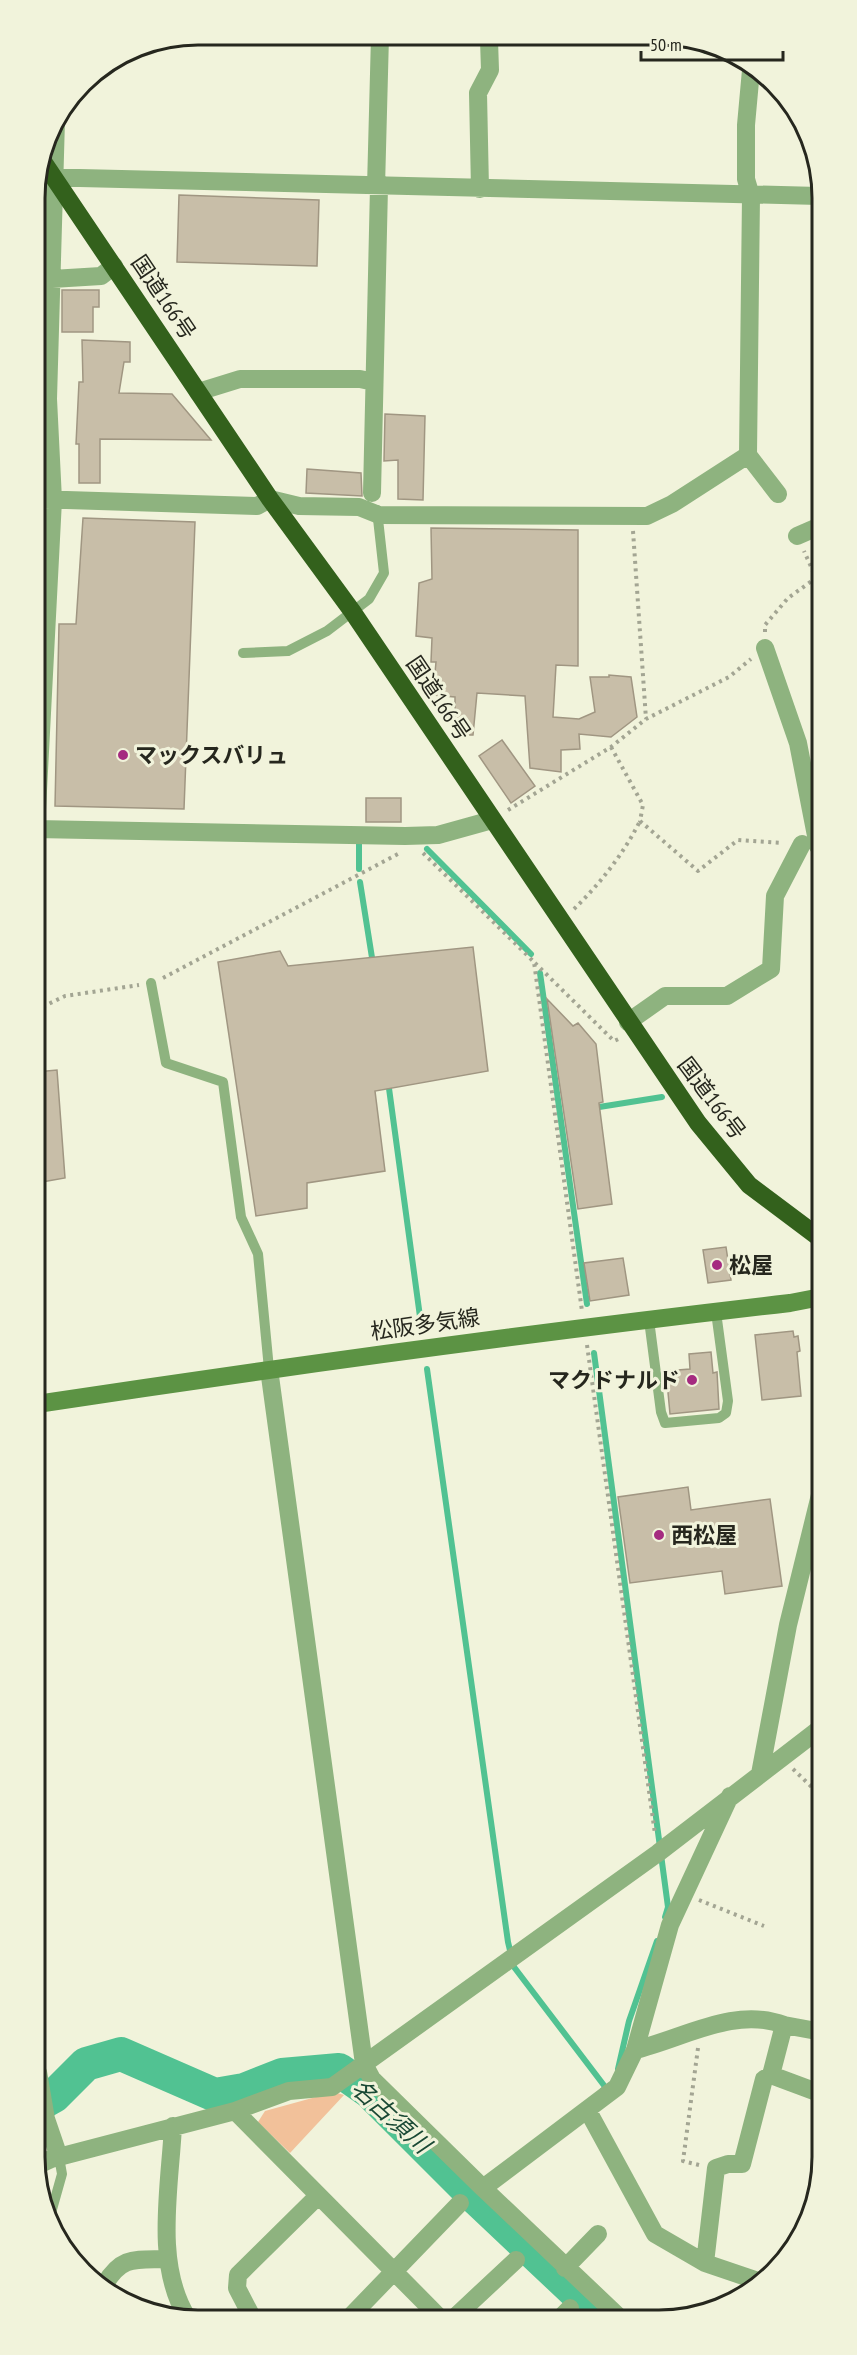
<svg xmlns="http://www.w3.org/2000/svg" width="857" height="2355" font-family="'PT Sans Narrow','Noto Sans JP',sans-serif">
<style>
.green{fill:#f2c19a}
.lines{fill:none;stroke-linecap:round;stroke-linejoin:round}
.stream{stroke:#51c292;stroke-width:6}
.river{stroke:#51c292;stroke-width:34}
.building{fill:#c8bea8;stroke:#a09682;stroke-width:1.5}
.path{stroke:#a3a593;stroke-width:4;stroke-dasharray:3 4.5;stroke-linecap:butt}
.lane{stroke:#8eb37f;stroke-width:10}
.street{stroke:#8eb37f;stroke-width:18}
.secondary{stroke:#5c9344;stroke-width:18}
.highway{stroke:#33611c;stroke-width:18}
.poi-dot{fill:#a52b80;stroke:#f1f3db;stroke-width:2}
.labels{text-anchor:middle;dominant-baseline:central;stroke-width:6;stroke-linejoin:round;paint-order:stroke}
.street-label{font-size:22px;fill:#26271e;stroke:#f1f3db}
.poi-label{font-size:22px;font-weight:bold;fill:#26271e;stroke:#f1f3db;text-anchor:start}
.water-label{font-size:24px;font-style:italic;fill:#1a4935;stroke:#f1f3db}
.rim{fill:none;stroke:#26271e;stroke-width:3}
</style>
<rect width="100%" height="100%" fill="#f1f3db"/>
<!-- green -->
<path class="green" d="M 334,2092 L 344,2095 L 290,2153 L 258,2122 L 265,2111 Z"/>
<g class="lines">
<!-- stream -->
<path class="stream" d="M 705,45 L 706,51
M 359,842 L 359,869
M 427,849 L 531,954
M 360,882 L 373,964
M 540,973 L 587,1304
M 388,1081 L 421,1324
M 593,1108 L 662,1097
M 594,1353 L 668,1907 L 665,1917
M 427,1369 L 508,1942 L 514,1967 L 606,2088 L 603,2090
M 618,2069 L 629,2021 L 657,1941"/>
<!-- river -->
<path class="river" d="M 38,2105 L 54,2096 L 86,2064 L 121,2054 L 215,2095 L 244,2090 L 282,2075 L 339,2070 L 369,2091 L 478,2200 L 602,2317"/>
</g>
<!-- building -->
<path class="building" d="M 179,195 L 319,200 L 317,266 L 177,262 Z
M 62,290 L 99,290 L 99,307 L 93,307 L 93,332 L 62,332 Z
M 82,340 L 130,342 L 130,362 L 124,362 L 119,393 L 172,394 L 211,440 L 100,439 L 100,483 L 79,483 L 79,444 L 76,444 L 79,382 L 83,382 Z
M 385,414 L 425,416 L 423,500 L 398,499 L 398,460 L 384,461 Z
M 307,469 L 361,473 L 362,496 L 306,493 Z
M 83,518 L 195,522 L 184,809 L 55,806 L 59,624 L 76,624 Z
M 431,528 L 578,530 L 578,666 L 556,665 L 553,717 L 579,719 L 595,712 L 590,677 L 609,677 L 609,675 L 631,677 L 637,717 L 611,737 L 579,734 L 580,749 L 561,750 L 561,772 L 530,768 L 525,696 L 477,693 L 473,735 L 455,735 L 455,697 L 433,695 L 436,662 L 431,662 L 432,638 L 416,636 L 419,583 L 432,579 Z
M 502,740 L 535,786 L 511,803 L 479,756 Z
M 366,798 L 401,798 L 401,822 L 366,822 Z
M 473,947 L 488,1071 L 375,1091 L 385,1171 L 307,1183 L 307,1208 L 256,1216 L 218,962 L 280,951 L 288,966 Z
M 547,999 L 573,1026 L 578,1023 L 596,1044 L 603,1102 L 599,1103 L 612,1204 L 578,1209 Z
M 57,1070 L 65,1178 L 36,1183 L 36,1072 Z
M 726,1247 L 731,1280 L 708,1283 L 703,1250 Z
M 623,1258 L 629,1295 L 590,1301 L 584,1263 Z
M 793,1331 L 794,1337 L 798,1336 L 800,1351 L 797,1352 L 801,1396 L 762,1400 L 755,1335 Z
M 711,1352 L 713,1373 L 717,1372 L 719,1409 L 670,1414 L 666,1371 L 690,1369 L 689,1354 Z
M 688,1487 L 691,1510 L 770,1499 L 782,1586 L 725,1594 L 722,1571 L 630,1583 L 618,1497 Z"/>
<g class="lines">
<!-- path -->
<path class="path" d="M 633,531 L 646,719
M 765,632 L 765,625 L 788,598 L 816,578 L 804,551
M 611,747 L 643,805 L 640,821 L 698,871 L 738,840 L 783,843
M 508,810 L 611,747 L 646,719 L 729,677 L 751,659
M 423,853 L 534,962 L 582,1311
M 574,909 C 600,884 624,853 640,821
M 535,963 L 614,1041 L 621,1038
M 163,978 L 398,854
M 36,1010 L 65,996 L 139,985
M 587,1345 L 655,1834
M 793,1769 L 822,1797
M 699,1900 L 764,1926
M 698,2048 L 683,2161 L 699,2165"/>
<!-- lane -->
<path class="lane" d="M 243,653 L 288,651 L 327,631 L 369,599 L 384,573 L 377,510
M 151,983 L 166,1063 L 223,1082 L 241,1217 L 258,1254 L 269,1369
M 649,1320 L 661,1412 L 665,1423 L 719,1418 L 726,1413 L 728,1401 L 716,1312
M 51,2213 L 62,2174 L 59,2157"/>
<!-- street -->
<path class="street" d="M 751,70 L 746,125 L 746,179 L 751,196 L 748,455 L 778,494
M 38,177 L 819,196
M 376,187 L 380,36
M 480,189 L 478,93 L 490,70 L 489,40
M 52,279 L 101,276 L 114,266
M 198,392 L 240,379 L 360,379 L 374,382
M 372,493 L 379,187
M 35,499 L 257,506 L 270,499 L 299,506 L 359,507 L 379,515 L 647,516 L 672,504 L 748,455
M 797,536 L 820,526
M 765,648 L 798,743 L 818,846 L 820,846
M 36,829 L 405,836 L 438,835 L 492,820
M 36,896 L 36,829 L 53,500 L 48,399 L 56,120
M 628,1022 L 665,996 L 727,996 L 771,969 L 775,896 L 802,844
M 269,1369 L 364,2064 L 372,2079 L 483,2188 L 617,2087 L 635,2050 L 670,1925 L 730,1796
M 760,1774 L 788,1625 L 821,1491
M 635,2050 C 684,2038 735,2006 784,2025
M 38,2072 L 46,2119 L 59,2157
M 771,2075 L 784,2025 L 822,2032
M 235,2111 L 439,2317
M 588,2111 L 655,2234 L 705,2263 L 761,2282
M 173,2126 C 170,2187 154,2263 187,2317
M 38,2165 L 51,2159 L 235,2111 L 289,2091 L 332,2087 L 658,1853 L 822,1727
M 483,2188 L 619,2317
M 705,2263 L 716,2168 L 728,2164 L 742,2164 L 764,2079 L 771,2075 L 822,2094
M 565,2268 L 598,2234
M 105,2284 C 122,2255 136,2260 167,2259
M 252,2317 L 237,2288 L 238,2275 L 318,2196
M 350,2317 L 460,2203
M 455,2317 L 516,2260
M 561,2317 L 570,2308"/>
<!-- secondary -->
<path class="secondary" d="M 37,1404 C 287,1366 538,1332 790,1303 L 821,1297"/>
<!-- highway -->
<path class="highway" d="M 42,160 L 270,499 L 352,611 L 698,1123 L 749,1185 L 821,1239"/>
</g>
<!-- markers -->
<g class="poi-dot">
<circle cx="123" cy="755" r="6"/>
<circle cx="717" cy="1265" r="6"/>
<circle cx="692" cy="1380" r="6"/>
<circle cx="659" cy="1535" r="6"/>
</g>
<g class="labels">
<!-- street labels -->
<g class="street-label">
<text transform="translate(164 297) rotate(56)">国道166号</text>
<text transform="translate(439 698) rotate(56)">国道166号</text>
<text transform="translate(712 1098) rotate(53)">国道166号</text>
<text transform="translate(425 1324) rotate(-8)">松阪多気線</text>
</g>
<!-- poi labels -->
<g class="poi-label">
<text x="135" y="755">マックスバリュ</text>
<text x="729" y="1265">松屋</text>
<text x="680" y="1380" text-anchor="end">マクドナルド</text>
<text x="671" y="1535">西松屋</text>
</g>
<!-- water labels -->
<g class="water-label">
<text transform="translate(391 2116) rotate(42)">名古須川</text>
</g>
</g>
<!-- crop -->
<path d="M0 0H857V2355H0ZM198 45H659A153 153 0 0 1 812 198V2157A153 153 0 0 1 659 2310H198A153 153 0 0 1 45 2157V198A153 153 0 0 1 198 45Z" fill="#f1f3db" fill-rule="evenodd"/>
<path class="rim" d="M198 45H659A153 153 0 0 1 812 198V2157A153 153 0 0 1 659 2310H198A153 153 0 0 1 45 2157V198A153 153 0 0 1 198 45Z"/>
<!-- scale -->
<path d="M641 51v9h142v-9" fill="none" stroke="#26271e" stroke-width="3"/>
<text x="650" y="51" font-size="18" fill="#26271e" stroke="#f1f3db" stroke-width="4.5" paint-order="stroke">50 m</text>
</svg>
